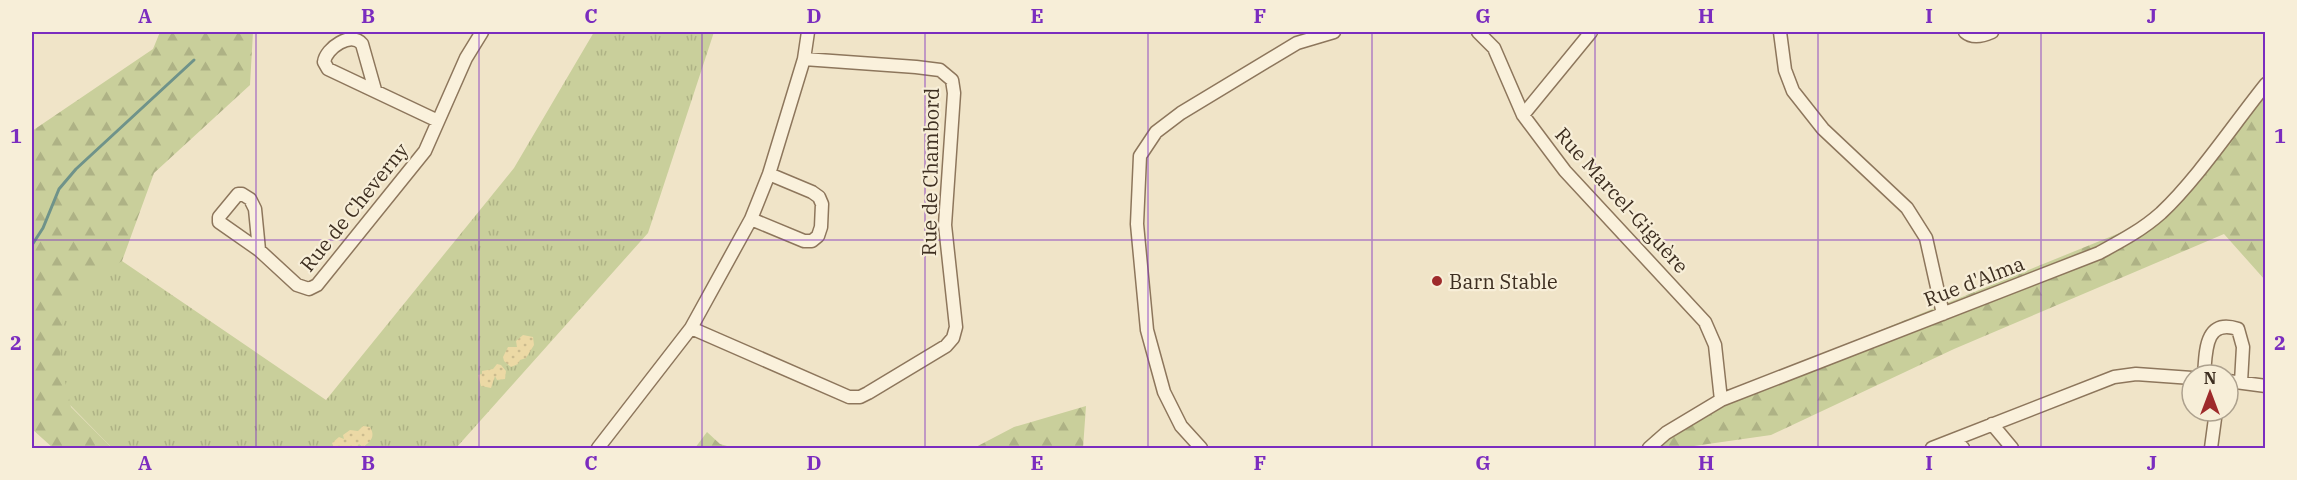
<svg xmlns="http://www.w3.org/2000/svg" width="2297" height="480" font-family="'IBM Plex Serif',serif">
<style>
.grass{fill:url(#grass-tufts)}
.forest{fill:url(#forest-firs)}
.sand{fill:url(#sand-dots)}
.lines{fill:none;stroke-linecap:round;stroke-linejoin:round}
.stream{stroke:#6f938a;stroke-width:3}
.minor-casing{stroke:#8d765c;stroke-width:15}
.minor{stroke:#faf1dc;stroke-width:12}
.grid{fill:none;stroke:#7b2cbf;stroke-width:1.5;stroke-opacity:0.55}
.poi-dot{fill:#9e2a2b;stroke:#f7eed8;stroke-width:2}
.labels{text-anchor:middle;dominant-baseline:central;stroke-width:4.5;stroke-linejoin:round;paint-order:stroke}
.street-label{font-size:20px;fill:#3d2e20;stroke:#f7eed8}
.poi-label{font-size:20px;fill:#3d2e20;stroke:#f7eed8;text-anchor:start}
.neatline{fill:none;stroke:#7b2cbf;stroke-width:2}
.grid-label{font-size:20px;text-anchor:middle;font-weight:bold;fill:#7b2cbf}
</style>
<defs>
<pattern id="grass-tufts" width="24" height="20" patternUnits="userSpaceOnUse" patternTransform="scale(1.5)"><rect width="24" height="20" fill="#c9cf9b"/><path d="M3 7l-1-3M5 7V3M7 7l1-3M15 17l-1-3M17 17v-4M19 17l1-3" fill="none" stroke="#aeb285"/></pattern>
<pattern id="forest-firs" width="22" height="20" patternUnits="userSpaceOnUse" patternTransform="scale(1.5)"><rect width="22" height="20" fill="#c9cf9b"/><path d="M5 1l3.5 6h-7zM16 11l3.5 6h-7z" fill="#aeb285"/></pattern>
<pattern id="sand-dots" width="8" height="8" patternUnits="userSpaceOnUse" patternTransform="scale(1.5)"><rect width="8" height="8" fill="#ecd9a5"/><path d="M2 2h.1M6 6h.1" fill="none" stroke="#cbbb8e" stroke-width="1.8" stroke-linecap="round"/></pattern>
</defs>
<rect width="100%" height="100%" fill="#f0e4c8"/>
<!-- grass -->
<path class="grass" d="M 594,32 L 714,32 L 648,233 L 456,448 L 112,448 L 32,366 L 32,203 L 122,261 L 326,400 L 514,168 Z"/>
<!-- forest -->
<path class="forest" d="M 160,32 L 253,32 L 250,85 L 154,173 L 122,261 L 77,289 L 63,316 L 60,360 L 71,407 L 112,448 L 53,448 L 32,429 L 32,131 L 153,49 Z
M 2265,81 L 2265,280 L 2224,234 L 1954,349 L 1771,435 L 1680,448 L 1644,448 L 1652,435 L 1718,396 L 2154,219 Z
M 1086,406 L 1083,448 L 974,448 L 1014,427 Z
M 707,432 L 720,444 L 734,448 L 695,448 Z"/>
<!-- sand -->
<path class="sand" d="M 523,335 L 533,337 L 534,345 L 526,358 L 520,360 L 518,364 L 511,367 L 504,361 L 503,357 L 508,347 L 517,347 L 516,341 Z
M 497,364 L 501,365 L 506,371 L 505,379 L 497,380 L 495,376 L 491,388 L 481,386 L 478,375 L 482,374 L 482,371 L 493,369 Z
M 363,426 L 370,427 C 376,437 370,442 363,447 L 359,444 L 356,448 L 334,448 L 332,443 L 339,437 L 344,439 L 343,435 L 350,430 L 358,431 Z"/>
<g class="lines">
<!-- stream -->
<path class="stream" d="M 32,245 L 43,228 L 59,189 L 76,169 L 194,60"/>
<defs>
<path id="minor" d="M 1478,32 L 1494,48 L 1523,115 L 1565,171 L 1705,322 L 1715,345 L 1721,400
M 1780,32 L 1785,70 L 1793,91 L 1823,129 L 1907,208 L 1926,238 L 1943,314
M 1965,32 C 1973,39 1983,36 1992,32
M 375,90 L 362,44 C 351,31 326,48 324,62 L 328,69 L 438,121
M 1523,115 L 1591,32
M 751,219 L 804,241 L 812,241 L 818,236 L 821,227 L 822,204 L 819,197 L 812,192 L 769,174
M 259,250 L 255,209 L 250,199 L 242,194 L 238,194 L 219,217 L 219,222 L 259,250 L 297,285 L 309,289 L 317,285 L 425,151 L 466,58 L 482,32
M 691,328 L 849,397 L 860,397 L 868,393 L 946,346 L 953,338 L 956,327 L 945,225 L 954,93 L 952,80 L 940,70 L 916,67 L 804,59
M 2204,375 C 2206,353 2204,318 2238,329 L 2243,347 L 2241,382
M 2228,381 L 2266,386
M 1992,424 L 2012,448
M 1955,439 L 1963,448
M 598,448 L 691,328 L 751,219 L 769,174 L 804,59 L 808,32
M 1201,448 L 1181,426 L 1164,392 L 1147,330 L 1137,224 L 1140,156 L 1156,132 L 1181,113 L 1297,43 L 1334,32
M 1649,448 L 1666,433 L 1721,400 L 2099,253 C 2121,241 2142,230 2161,213 C 2198,178 2233,125 2266,84
M 1932,448 L 2114,377 L 2136,374 L 2192,378
M 2211,448 L 2216,411"/>
</defs>
<!-- minor casing -->
<use href="#minor" class="minor-casing"/>
<!-- minor -->
<use href="#minor" class="minor"/>
</g>
<!-- grid -->
<path class="grid" d="M 256,32 L 256,448M 479,32 L 479,448M 702,32 L 702,448M 925,32 L 925,448M 1148,32 L 1148,448M 1372,32 L 1372,448M 1595,32 L 1595,448M 1818,32 L 1818,448M 2041,32 L 2041,448M 32,240 L 2266,240"/>
<!-- markers -->
<circle class="poi-dot" cx="1437" cy="281" r="6"/>
<g class="labels">
<!-- street labels -->
<g class="street-label">
<text transform="translate(930 172) rotate(-89)">Rue de Chambord</text>
<text transform="translate(1622 200) rotate(48)">Rue Marcel-Giguère</text>
<text transform="translate(354 207) rotate(-51)">Rue de Cheverny</text>
<text transform="translate(1974 281) rotate(-21)">Rue d'Alma</text>
</g>
<!-- poi labels -->
<g class="poi-label">
<text x="1449" y="281">Barn Stable</text>
</g>
</g>
<!-- border -->
<rect width="2297" height="480" fill="none" stroke="#f7eed8" stroke-width="66"/>
<!-- north arrow -->
<g transform="translate(2210 393)"><circle r="28" fill="#f7eed8" stroke="#ada18e" stroke-width="1.5"/>
<path d="M0-4.5L10 22L0 15L-10 22Z" fill="#9e2a2b"/>
<text y="-9" font-size="16" font-weight="bold" text-anchor="middle" fill="#3d2e20">N</text>
</g>
<rect x="33" y="33" width="2231" height="414" class="neatline"/>
<g class="grid-label">
<text x="145" y="23">A</text>
<text x="368" y="23">B</text>
<text x="591" y="23">C</text>
<text x="814" y="23">D</text>
<text x="1037" y="23">E</text>
<text x="1260" y="23">F</text>
<text x="1483" y="23">G</text>
<text x="1706" y="23">H</text>
<text x="1929" y="23">I</text>
<text x="2152" y="23">J</text>
<text x="16" y="143">1</text>
<text x="2280" y="143">1</text>
<text x="16" y="350">2</text>
<text x="2280" y="350">2</text>
<text x="145" y="470">A</text>
<text x="368" y="470">B</text>
<text x="591" y="470">C</text>
<text x="814" y="470">D</text>
<text x="1037" y="470">E</text>
<text x="1260" y="470">F</text>
<text x="1483" y="470">G</text>
<text x="1706" y="470">H</text>
<text x="1929" y="470">I</text>
<text x="2152" y="470">J</text>
</g>
</svg>
